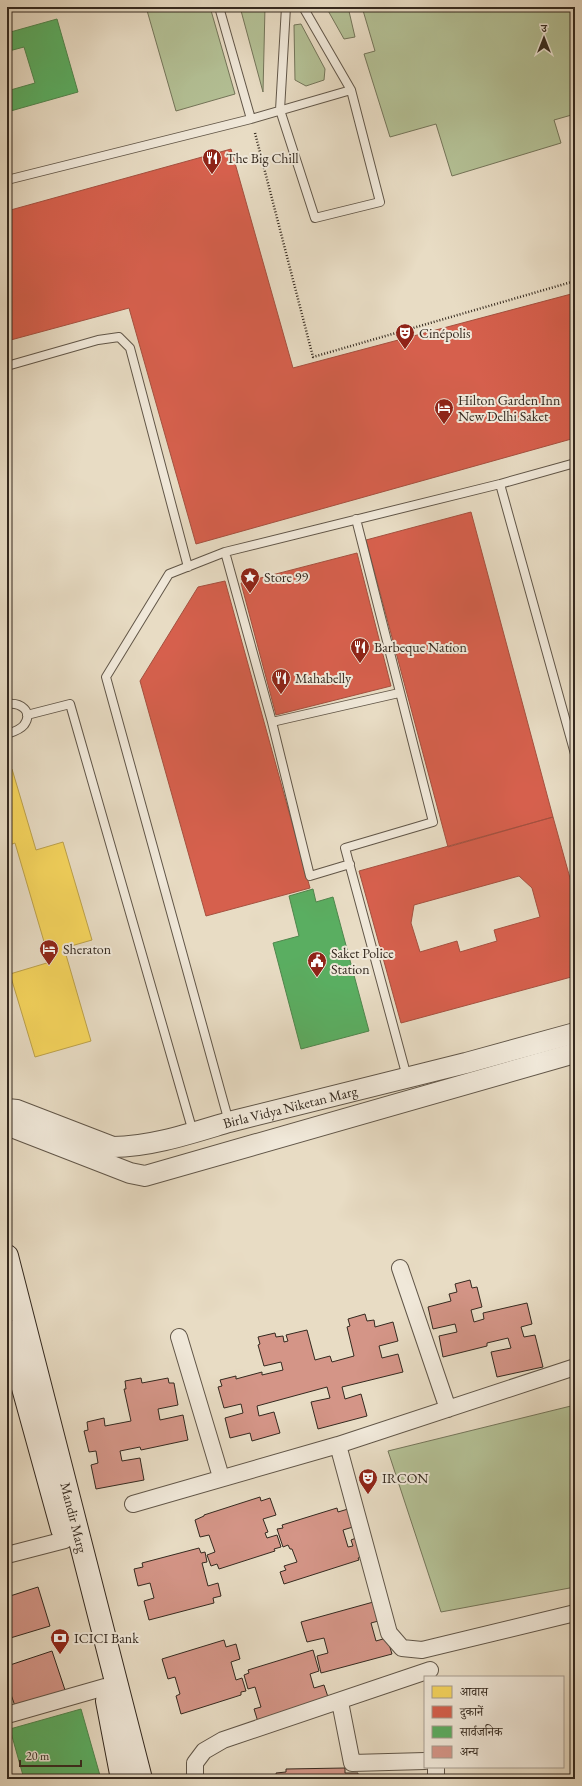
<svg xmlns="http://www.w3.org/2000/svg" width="582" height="1786" font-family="'EB Garamond','Noto Serif Devanagari',serif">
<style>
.green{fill:#b4c196;stroke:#74755a}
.homes{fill:#f6d55c;stroke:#bca14a}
.shops{fill:#d6604d;stroke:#a5503f;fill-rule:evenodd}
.public{fill:#5aae61;stroke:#4f864d}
.building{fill:#d49587;stroke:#34291f}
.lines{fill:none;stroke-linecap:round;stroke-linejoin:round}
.service-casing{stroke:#615648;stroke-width:10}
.minor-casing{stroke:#615648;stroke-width:18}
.tertiary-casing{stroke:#615648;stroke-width:22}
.secondary-casing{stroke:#34291f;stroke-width:24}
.path{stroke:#34291f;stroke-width:2.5;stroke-dasharray:1 2;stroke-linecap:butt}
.service{stroke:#f0e8d9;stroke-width:8}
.minor{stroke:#f0e8d9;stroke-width:16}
.tertiary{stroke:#f0e8d9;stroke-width:20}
.secondary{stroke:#f0e8d9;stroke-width:22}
.labels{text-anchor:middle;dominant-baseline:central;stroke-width:4;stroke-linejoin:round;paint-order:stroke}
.poi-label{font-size:14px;fill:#34291f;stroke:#f0e8d9;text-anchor:start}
.street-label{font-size:14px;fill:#34291f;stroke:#f0e8d9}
</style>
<rect width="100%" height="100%" fill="#e8dcc4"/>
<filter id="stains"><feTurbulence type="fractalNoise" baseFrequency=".005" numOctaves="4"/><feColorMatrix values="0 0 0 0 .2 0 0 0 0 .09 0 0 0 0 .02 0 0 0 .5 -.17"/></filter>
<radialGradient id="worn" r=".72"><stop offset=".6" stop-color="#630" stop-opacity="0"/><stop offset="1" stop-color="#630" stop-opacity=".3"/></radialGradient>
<!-- green -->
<path class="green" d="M 146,7 L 210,7 L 235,94 L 176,111 Z
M 240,7 L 265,7 L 263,92 Z
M 326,7 L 348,7 L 355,37 L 344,39 Z
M 362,7 L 575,7 L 575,114 L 554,120 L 561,143 L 452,176 L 436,124 L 390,137 L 364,54 L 375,51 Z
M 301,24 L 325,69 L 324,80 L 306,86 L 295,80 L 294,25 Z
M 575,1405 L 575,1587 L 441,1612 L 388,1451 Z"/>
<!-- homes -->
<path class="homes" d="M 12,769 L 36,850 L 63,842 L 92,940 L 64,948 L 91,1041 L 35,1057 L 10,974 L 50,962 L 15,843 L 7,846 L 7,771 Z"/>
<!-- shops -->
<path class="shops" d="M 231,149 L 293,368 L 575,293 L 575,438 L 196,544 L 129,308 L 7,341 L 7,211 Z
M 471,512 L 553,817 L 448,847 L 366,540 Z
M 357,553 L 391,686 L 276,715 L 241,583 Z
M 225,581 L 310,888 L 206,916 L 140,681 L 198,587 Z
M 553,817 L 575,896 L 575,976 L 401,1023 L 359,871 ZM 519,876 L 532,888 L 540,917 L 494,930 L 497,941 L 460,952 L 457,941 L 420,952 L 411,923 L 414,905 Z"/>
<!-- public -->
<path class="public" d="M 57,19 L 78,92 L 7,112 L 7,91 L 35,83 L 24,47 L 9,51 L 7,33 Z
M 313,889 L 316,902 L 333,897 L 369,1031 L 301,1049 L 273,943 L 299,936 L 289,896 Z
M 81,1709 L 101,1779 L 24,1779 L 10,1729 Z"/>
<!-- building -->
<path class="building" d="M 470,1280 L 472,1288 L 477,1287 L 482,1307 L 471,1310 L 474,1322 L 484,1319 L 483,1313 L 527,1303 L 532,1324 L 521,1327 L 524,1337 L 535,1335 L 543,1367 L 497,1377 L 491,1352 L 511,1348 L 508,1338 L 487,1343 L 487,1346 L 443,1357 L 439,1336 L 457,1332 L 455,1324 L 433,1329 L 428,1307 L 451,1301 L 449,1294 L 457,1292 L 455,1284 Z
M 365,1314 L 367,1321 L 374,1320 L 375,1327 L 393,1322 L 398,1341 L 379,1346 L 382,1358 L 398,1354 L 403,1372 L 342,1387 L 345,1399 L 361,1394 L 367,1416 L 318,1429 L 311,1402 L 330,1398 L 327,1387 L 257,1406 L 259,1416 L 274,1412 L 280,1433 L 252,1441 L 250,1433 L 230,1438 L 225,1418 L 243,1413 L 241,1404 L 224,1408 L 218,1387 L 222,1386 L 220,1380 L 236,1376 L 236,1379 L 262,1372 L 262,1375 L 283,1370 L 281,1362 L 264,1366 L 258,1345 L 260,1344 L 258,1337 L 275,1333 L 276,1337 L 283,1336 L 284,1342 L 288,1341 L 286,1335 L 307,1330 L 315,1360 L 330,1356 L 332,1362 L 354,1356 L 347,1327 L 350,1326 L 348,1319 Z
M 141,1378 L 142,1383 L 168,1378 L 169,1383 L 174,1383 L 178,1405 L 158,1409 L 160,1420 L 183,1415 L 188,1440 L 141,1450 L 140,1447 L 120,1451 L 122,1461 L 140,1458 L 144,1480 L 96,1489 L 91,1465 L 98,1463 L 96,1451 L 89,1452 L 84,1431 L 88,1430 L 87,1422 L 104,1418 L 105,1426 L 131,1421 L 124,1389 L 126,1389 L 125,1381 Z
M 7,1480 L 11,1495 L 7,1496 Z
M 260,1497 L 261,1501 L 270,1498 L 276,1515 L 263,1519 L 268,1532 L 265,1533 L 267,1538 L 277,1535 L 281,1547 L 274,1549 L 275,1551 L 219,1569 L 217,1564 L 211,1566 L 207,1555 L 215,1552 L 209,1535 L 200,1537 L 195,1520 L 204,1516 L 204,1515 Z
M 337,1508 L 338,1512 L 348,1509 L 353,1527 L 343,1530 L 348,1547 L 353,1546 L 351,1540 L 356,1538 L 362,1557 L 358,1558 L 359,1560 L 284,1584 L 280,1572 L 286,1570 L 284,1566 L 297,1562 L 292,1549 L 290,1549 L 288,1545 L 283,1547 L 277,1529 L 283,1528 L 282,1525 Z
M 199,1548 L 201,1553 L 205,1552 L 207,1562 L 202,1563 L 208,1586 L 218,1583 L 221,1596 L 213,1598 L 214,1603 L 149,1620 L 144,1601 L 154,1598 L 150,1583 L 138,1586 L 134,1569 L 143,1567 L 142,1563 Z
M 38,1587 L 50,1626 L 7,1639 L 7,1597 Z
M 377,1601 L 382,1620 L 371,1623 L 376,1641 L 383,1639 L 382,1635 L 386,1634 L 392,1654 L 321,1673 L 317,1656 L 328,1653 L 324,1638 L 307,1642 L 301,1622 Z
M 224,1640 L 226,1647 L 236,1644 L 240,1659 L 231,1662 L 236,1680 L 242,1678 L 246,1691 L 241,1692 L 241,1695 L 181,1714 L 176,1696 L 180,1694 L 175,1677 L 168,1679 L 162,1659 Z
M 313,1650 L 319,1671 L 310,1674 L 314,1688 L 324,1685 L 329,1700 L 258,1722 L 254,1709 L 261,1707 L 255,1687 L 248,1689 L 244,1675 L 249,1673 L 248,1670 Z
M 52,1651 L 66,1693 L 16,1709 L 7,1683 L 7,1666 Z
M 345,1768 L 345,1773 L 358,1773 L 358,1779 L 277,1779 L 276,1773 L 286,1772 L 286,1769 Z"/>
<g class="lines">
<defs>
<path id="service" d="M 219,7 L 251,119
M 286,7 L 280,110 L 315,218 L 380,202 L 351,90 L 303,7
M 7,180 L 251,119 L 351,90
M 7,366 L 98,340 L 119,337 L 130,348 L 188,567
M 500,484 L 575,754
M 356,519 L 433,822 L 345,848 L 407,1077
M 225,552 L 272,722 L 310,876 L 350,864
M 7,704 C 20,702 34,711 24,725 C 20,730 13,732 7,734
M 27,715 L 70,704 L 193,1132
M 272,722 L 399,693
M 229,1122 L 106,677 L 169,574 L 225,552 L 500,484 L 575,463"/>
<path id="minor" d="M 400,1268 L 448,1409
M 179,1337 L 221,1477
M 575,1367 L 338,1445 L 389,1633 L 402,1648 L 422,1650 L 575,1613
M 133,1504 L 338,1445
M 7,1555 L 65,1540
M 340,1702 L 352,1763 L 425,1761
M 7,1715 L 105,1687
M 436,1767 L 436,1779
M 195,1779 L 195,1763 L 204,1751 L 223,1740 L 430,1670"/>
<g id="tertiary">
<path id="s1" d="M 7,1109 L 17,1110 L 113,1147 C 151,1147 192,1133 229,1122 L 466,1063 L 575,1033"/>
<path d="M 7,1123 L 9,1126 L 130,1173 L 145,1176 L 575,1053"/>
</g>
<g id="secondary">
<path id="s2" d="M 7,1256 L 141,1779"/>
<path d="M 7,1330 L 62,1529"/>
<path d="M 107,1701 L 122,1779"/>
</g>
</defs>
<!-- service casing -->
<use href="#service" class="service-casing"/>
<!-- minor casing -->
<use href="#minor" class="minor-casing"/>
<!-- tertiary casing -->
<use href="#tertiary" class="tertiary-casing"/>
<!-- secondary casing -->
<use href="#secondary" class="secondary-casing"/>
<!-- path -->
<path class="path" d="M 255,133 L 313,357 L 575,281"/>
<!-- service -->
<use href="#service" class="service"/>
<!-- minor -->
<use href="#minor" class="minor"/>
<!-- tertiary -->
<use href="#tertiary" class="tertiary"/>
<!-- secondary -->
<use href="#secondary" class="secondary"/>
</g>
<!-- icons -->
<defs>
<symbol id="restaurant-pin" viewBox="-11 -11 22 30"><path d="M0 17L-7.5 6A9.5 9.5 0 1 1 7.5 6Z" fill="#8f2418" stroke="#f0e8d9"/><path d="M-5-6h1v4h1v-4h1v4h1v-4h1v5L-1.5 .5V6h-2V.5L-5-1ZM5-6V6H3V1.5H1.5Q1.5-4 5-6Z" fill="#fff"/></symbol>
<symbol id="theatre-pin" viewBox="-11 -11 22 30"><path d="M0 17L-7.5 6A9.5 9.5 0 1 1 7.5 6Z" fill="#8f2418" stroke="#f0e8d9"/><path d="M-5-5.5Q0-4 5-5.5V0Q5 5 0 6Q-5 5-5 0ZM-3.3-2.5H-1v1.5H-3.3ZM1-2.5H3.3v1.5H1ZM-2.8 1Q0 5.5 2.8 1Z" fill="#fff"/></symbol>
<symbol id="hotel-pin" viewBox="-11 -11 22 30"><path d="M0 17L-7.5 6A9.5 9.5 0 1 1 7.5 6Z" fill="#8f2418" stroke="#f0e8d9"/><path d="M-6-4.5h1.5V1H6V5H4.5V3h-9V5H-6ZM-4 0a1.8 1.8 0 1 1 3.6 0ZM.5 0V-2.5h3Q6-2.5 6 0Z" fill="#fff"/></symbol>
<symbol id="sight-pin" viewBox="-11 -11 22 30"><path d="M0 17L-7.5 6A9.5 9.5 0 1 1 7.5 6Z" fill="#8f2418" stroke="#f0e8d9"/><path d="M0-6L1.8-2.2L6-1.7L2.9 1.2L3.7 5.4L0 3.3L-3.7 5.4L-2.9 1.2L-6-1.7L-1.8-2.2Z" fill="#fff"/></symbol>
<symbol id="civic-pin" viewBox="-11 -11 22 30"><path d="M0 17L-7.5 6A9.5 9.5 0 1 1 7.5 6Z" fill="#8f2418" stroke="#f0e8d9"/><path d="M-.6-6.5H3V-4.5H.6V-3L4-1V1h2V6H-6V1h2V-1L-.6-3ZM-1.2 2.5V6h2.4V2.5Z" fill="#fff"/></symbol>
<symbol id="bank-pin" viewBox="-11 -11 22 30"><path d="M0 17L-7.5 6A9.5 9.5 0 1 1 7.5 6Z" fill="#8f2418" stroke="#f0e8d9"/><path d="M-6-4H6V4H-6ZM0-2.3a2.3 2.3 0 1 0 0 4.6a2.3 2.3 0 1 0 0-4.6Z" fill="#fff"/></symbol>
</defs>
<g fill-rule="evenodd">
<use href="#restaurant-pin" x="201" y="147" width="22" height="30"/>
<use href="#theatre-pin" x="394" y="322" width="22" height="30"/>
<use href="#hotel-pin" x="433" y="397" width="22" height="30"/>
<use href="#sight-pin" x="239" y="566" width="22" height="30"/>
<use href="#restaurant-pin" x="349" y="636" width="22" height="30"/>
<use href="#restaurant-pin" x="270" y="667" width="22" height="30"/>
<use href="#hotel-pin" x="38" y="938" width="22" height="30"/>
<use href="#civic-pin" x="306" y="950" width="22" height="30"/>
<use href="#theatre-pin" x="357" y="1467" width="22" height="30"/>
<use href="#bank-pin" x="49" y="1627" width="22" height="30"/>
</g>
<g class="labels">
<!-- poi labels -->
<g class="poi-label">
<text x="226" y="158">The Big Chill</text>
<text x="419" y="333">Cinépolis</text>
<text x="458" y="400">Hilton Garden Inn<tspan x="458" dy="16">New Delhi Saket</tspan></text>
<text x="264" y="577">Store 99</text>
<text x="374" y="647">Barbeque Nation</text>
<text x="295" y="678">Mahabelly</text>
<text x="63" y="949">Sheraton</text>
<text x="331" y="953">Saket Police<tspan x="331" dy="16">Station</tspan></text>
<text x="382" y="1478">IRCON</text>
<text x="74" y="1638">ICICI Bank</text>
</g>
<!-- street labels -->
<g class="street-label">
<text stroke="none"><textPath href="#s1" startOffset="295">Birla Vidya Niketan Marg</textPath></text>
<text stroke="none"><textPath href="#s2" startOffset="270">Mandir Marg</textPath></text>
</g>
</g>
<!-- margin -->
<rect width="582" height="1786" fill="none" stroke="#e8dcc4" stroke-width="24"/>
<rect x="8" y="8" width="566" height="1770" fill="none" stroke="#34291f" stroke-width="2"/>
<rect x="12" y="12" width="558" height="1762" fill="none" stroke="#34291f"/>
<!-- legend -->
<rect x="424" y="1676" width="140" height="92" fill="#f0e8d9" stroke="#a59c8f"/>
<rect x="432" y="1686" width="20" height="12" fill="#f6d55c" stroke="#a59c8f"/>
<text x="460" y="1696" font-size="12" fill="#34291f">आवास</text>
<rect x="432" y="1706" width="20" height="12" fill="#d6604d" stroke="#a59c8f"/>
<text x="460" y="1716" font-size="12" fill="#34291f">दुकानें</text>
<rect x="432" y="1726" width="20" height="12" fill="#5aae61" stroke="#a59c8f"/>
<text x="460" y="1736" font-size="12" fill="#34291f">सार्वजनिक</text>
<rect x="432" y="1746" width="20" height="12" fill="#d49587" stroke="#a59c8f"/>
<text x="460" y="1756" font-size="12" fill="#34291f">अन्य</text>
<!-- north arrow -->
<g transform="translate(544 38)" stroke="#f0e8d9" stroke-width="3" paint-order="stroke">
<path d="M0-3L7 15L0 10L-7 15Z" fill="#34291f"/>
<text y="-6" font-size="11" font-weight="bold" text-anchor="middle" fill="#34291f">उ</text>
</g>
<!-- scale -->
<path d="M20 1760v6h61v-6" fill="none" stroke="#34291f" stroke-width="2"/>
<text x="26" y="1760" font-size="12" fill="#34291f" stroke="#f0e8d9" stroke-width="3" paint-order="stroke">20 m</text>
<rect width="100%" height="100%" filter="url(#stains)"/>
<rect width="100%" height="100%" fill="url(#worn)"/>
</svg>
